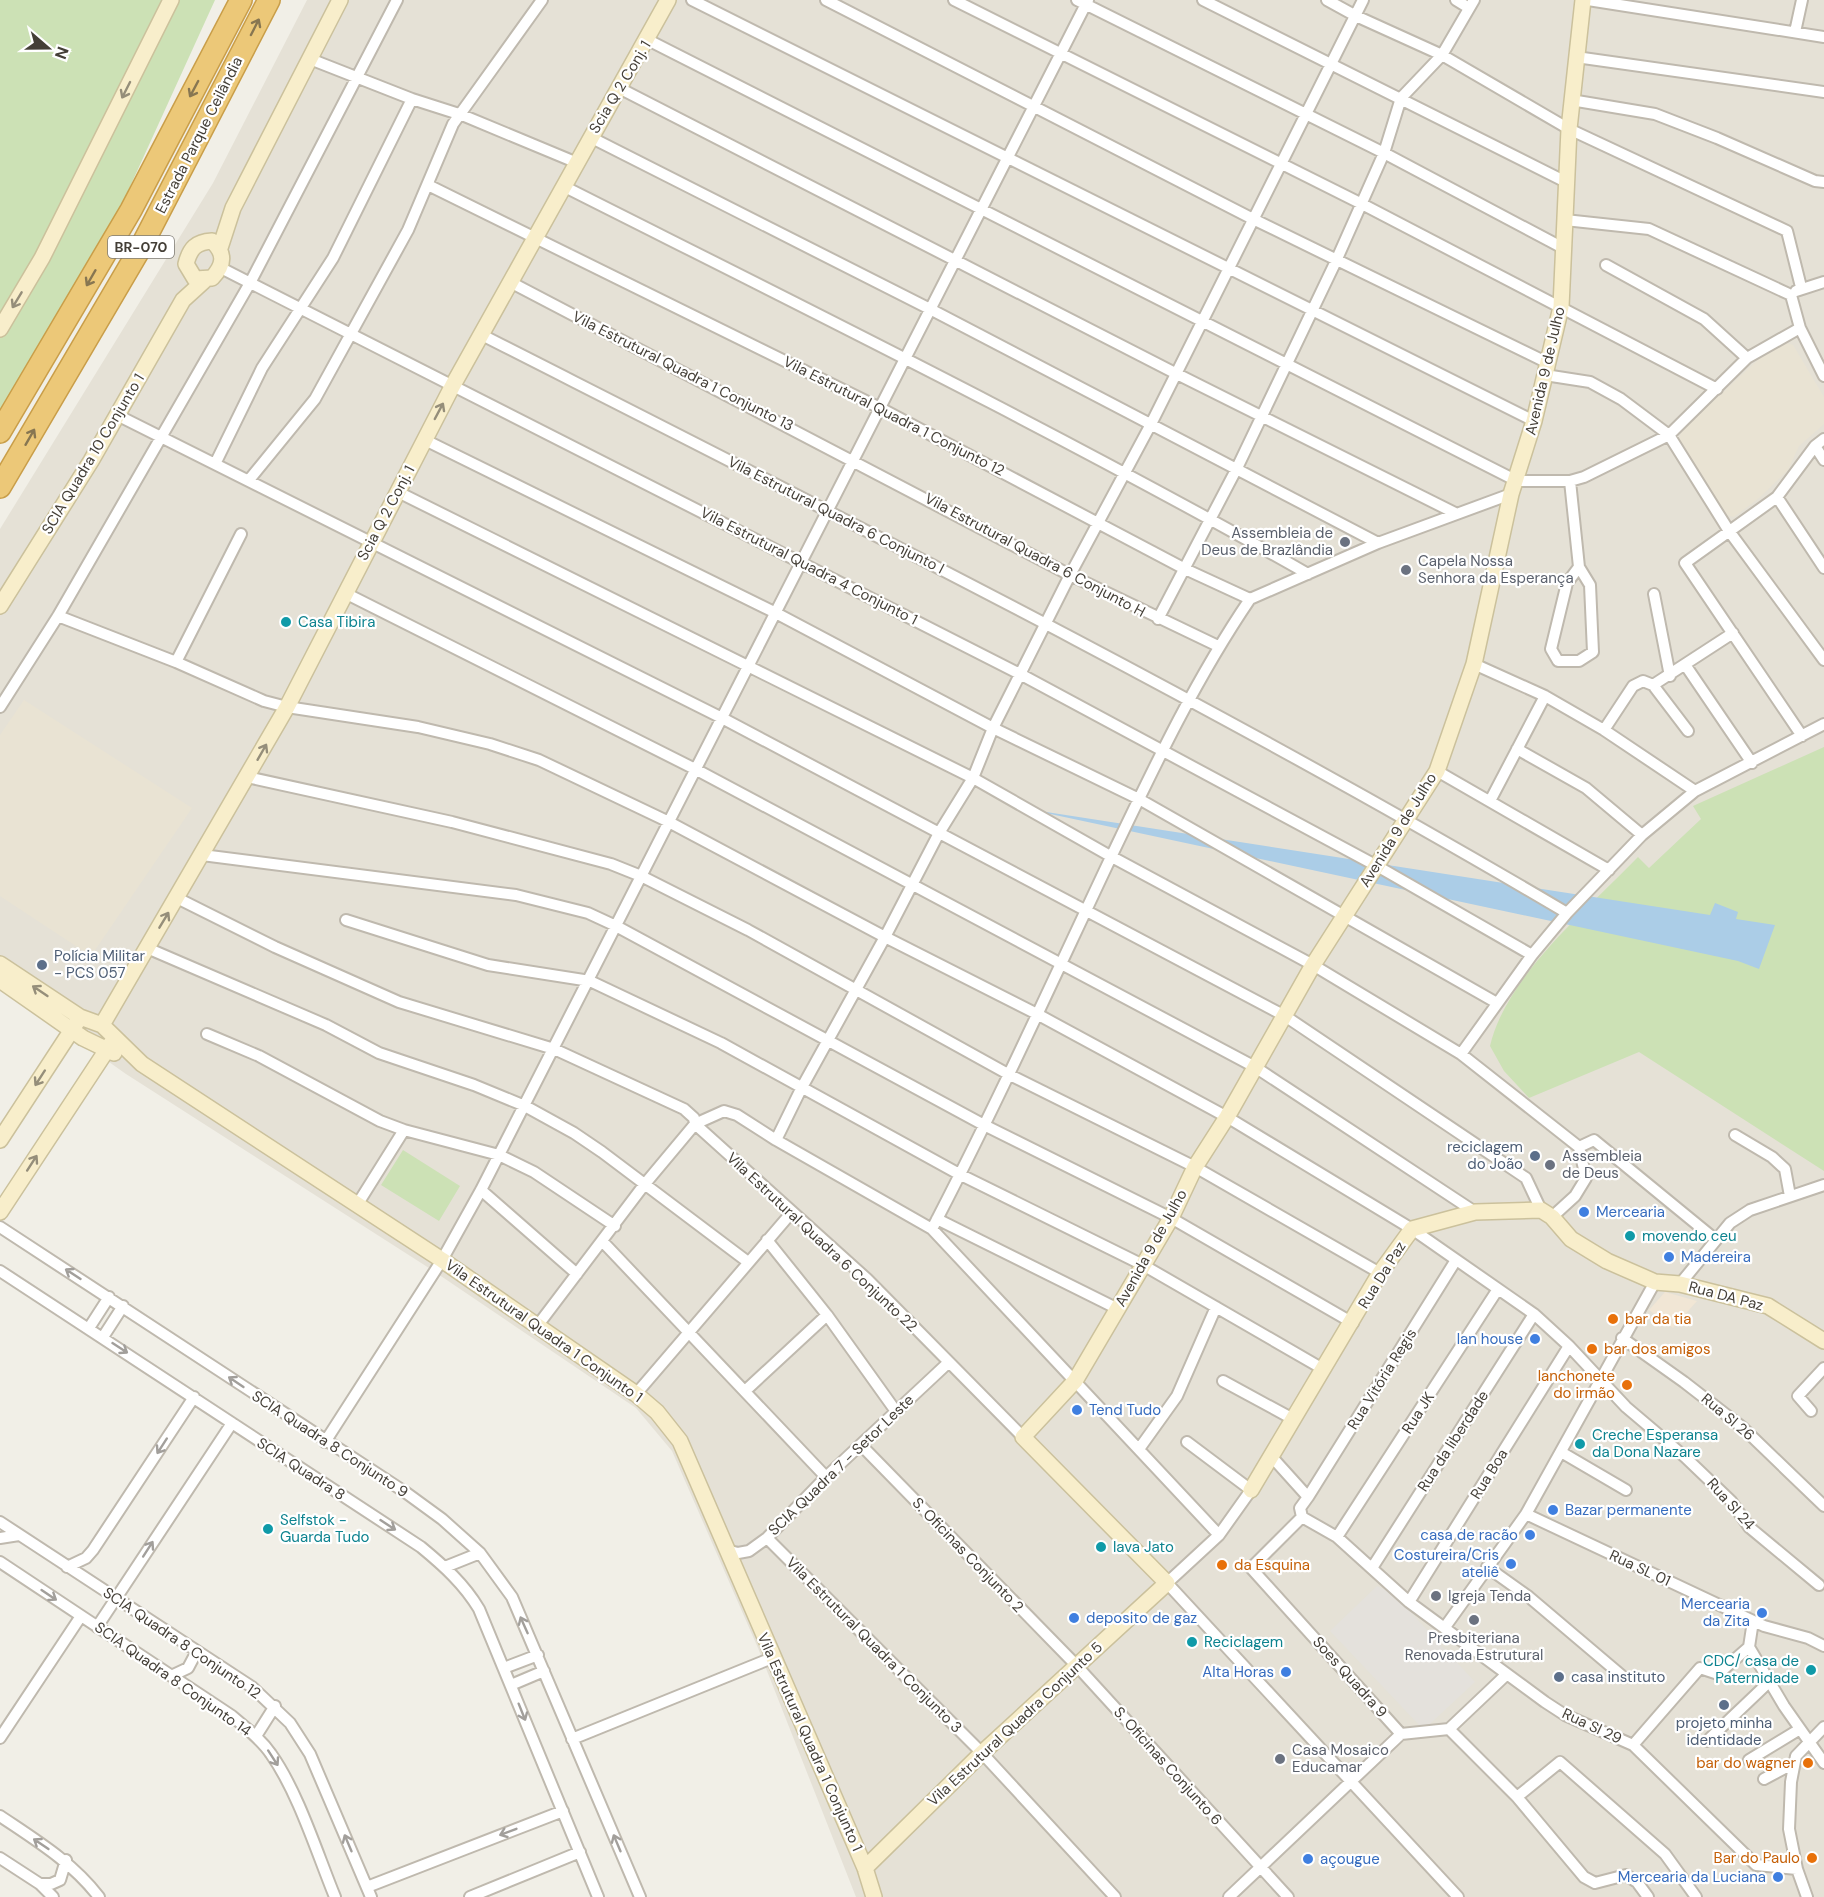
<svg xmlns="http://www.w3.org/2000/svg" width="1824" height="1897" font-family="'DM Sans',sans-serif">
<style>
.residential{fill:#e5e1d6}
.commercial{fill:#f1e6d5}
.industrial{fill:#e4e1dc}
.education{fill:#e9e3d3}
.grass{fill:#cce1b5}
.water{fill:#abcde7}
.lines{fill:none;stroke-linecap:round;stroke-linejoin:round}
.street-casing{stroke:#bfb9ae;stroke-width:14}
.secondary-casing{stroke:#cbc19c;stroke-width:18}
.highway-casing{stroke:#c99e49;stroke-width:24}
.street{stroke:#fff;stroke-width:10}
.secondary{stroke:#f8eecb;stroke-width:15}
.highway{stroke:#ecc878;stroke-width:21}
.oneway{stroke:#877651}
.oneway2{stroke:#958e7a}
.oneway3{stroke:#a29f9b}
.worship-dot{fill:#6b7280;stroke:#fff;stroke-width:2}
.culture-dot{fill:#0f9aa8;stroke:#fff;stroke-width:2}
.service-dot{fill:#5c6f8a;stroke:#fff;stroke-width:2}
.shop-dot{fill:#3f7fe0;stroke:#fff;stroke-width:2}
.food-dot{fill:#e8710a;stroke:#fff;stroke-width:2}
.labels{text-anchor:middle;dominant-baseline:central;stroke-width:4.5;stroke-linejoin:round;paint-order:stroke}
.shield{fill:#fff;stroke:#7c7973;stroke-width:1.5}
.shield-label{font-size:14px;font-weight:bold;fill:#443f37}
.street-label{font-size:15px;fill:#443f37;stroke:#fff}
.worship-label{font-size:15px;fill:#5b616d;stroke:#fff;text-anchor:start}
.culture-label{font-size:15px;fill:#0d838f;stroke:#fff;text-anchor:start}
.service-label{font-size:15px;fill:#4e5e75;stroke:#fff;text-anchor:start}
.shop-label{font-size:15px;fill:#366cbe;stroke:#fff;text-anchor:start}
.food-label{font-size:15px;fill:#c56008;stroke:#fff;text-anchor:start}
</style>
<rect width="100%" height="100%" fill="#f1efe7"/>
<!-- residential -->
<path class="residential" d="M 307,0 L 1824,0 L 1824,1897 L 856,1897 L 758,1648 L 672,1451 L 636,1408 L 429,1268 L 126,1074 L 0,985 L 0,529 L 213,183 Z"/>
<!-- commercial -->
<path class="commercial" d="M 1665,1292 L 1697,1301 L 1673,1328 L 1649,1310 Z"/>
<!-- industrial -->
<path class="industrial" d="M 1377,1586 L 1394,1594 L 1475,1682 L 1430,1724 L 1420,1726 L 1330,1631 Z"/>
<!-- education -->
<path class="education" d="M 1786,343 L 1793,345 L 1824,397 L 1824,424 L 1799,446 L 1788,470 L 1759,498 L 1734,517 L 1726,515 L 1679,441 L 1681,431 L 1759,359 Z
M 24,700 L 192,808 L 91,956 L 0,896 L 0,735 Z"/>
<!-- grass -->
<path class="grass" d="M 0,0 L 215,0 L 82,292 L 0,434 Z
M 1824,747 L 1824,1171 L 1639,1052 L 1529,1098 L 1504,1071 L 1490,1046 C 1506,976 1588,909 1638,857 L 1649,868 L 1701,819 L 1693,806 Z
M 403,1150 L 460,1186 L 439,1221 L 381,1185 Z"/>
<!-- water -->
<path class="water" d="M 1027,809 L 1710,915 L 1715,903 L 1738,912 L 1736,919 L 1775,925 L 1759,969 L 1738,961 Z"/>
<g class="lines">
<defs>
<path id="street" d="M 692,0 L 1534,421
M 826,0 L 1253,219 L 1548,363
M 954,0 L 1362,204 L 1717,389
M 1077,0 L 1384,153 L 1565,249
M 1203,0 L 1566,182
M 1327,0 L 1356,16 L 1442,55 L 1569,129 L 1787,231 L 1801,287
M 1456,0 L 1469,8
M 1588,0 L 1824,37
M 1795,32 L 1802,0
M 648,40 L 1517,481 L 1570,481 L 1584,477 L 1669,435 L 1747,358 L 1800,328
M 1576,57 L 1824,92
M 310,59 L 412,99 L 462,115 L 575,162
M 619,88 L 1175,373 L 1455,513
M 1571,100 L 1655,114 L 1717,138 L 1815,181 L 1824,182
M 590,137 L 930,309 L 1378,543
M 428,185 L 880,408 L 1185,569 L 1250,599
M 563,186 C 813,312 1065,436 1308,574
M 1565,220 L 1649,229 L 1791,295 L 1800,328 L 1824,376
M 1606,265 L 1704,319 L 1747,358
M 221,268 L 1020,674 L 1377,866 L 1532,955
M 512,283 L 1070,575 L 1218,646
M 1796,291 L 1824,282
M 482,335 C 848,521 1214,704 1567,913
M 1545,375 L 1590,382 L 1621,399 L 1669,435 L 1729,531 L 1824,660
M 117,415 L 722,718 L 1285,1016 L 1526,1178 L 1541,1210
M 425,440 L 774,612 L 993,728 L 1139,799 L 1497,1003
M 1815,446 L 1824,460
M 215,464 L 262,368 L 333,258 L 412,99
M 249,480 L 315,399 L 408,230 L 453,124 L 542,0
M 1570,481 L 1579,567 L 1567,583 L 1551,649 L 1558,661 L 1579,661 L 1593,652 L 1590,585 L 1579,567
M 398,492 L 973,778 L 1112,857 L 1313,965 L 1461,1054 L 1579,1147 L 1586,1178 L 1575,1196 L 1552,1217
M 1777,497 L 1824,568
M 345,593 L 695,769 L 1255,1067 L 1475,1212
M 1654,594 L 1670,676
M 1250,599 L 1378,543 L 1511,494
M 58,616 L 176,662 L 264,701 L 287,707 L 418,727 L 490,744 L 539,760 L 667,821 L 885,937 L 1037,1014 L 1227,1117 L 1412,1229 L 1534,1314 L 1569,1346 L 1626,1407 L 1685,1457 L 1731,1501 L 1749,1527 L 1819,1585
M 1158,619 L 1237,468 L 1336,261 L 1384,153 L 1401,98 L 1442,55 L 1474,0
M 176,662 L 241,534
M 1474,664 L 1545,696 L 1604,730 L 1695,791
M 1686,666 L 1752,763
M 1653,685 L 1733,633
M 0,707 L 58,616 L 250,283 L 397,0
M 1604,730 L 1633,686 L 1643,681 L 1653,685 L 1688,731
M 1802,736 L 1685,563 L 1777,497 L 1815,446 L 1824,439
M 1517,749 L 1586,788 L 1642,835
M 1437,771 L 1609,870
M 247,777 L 452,822 L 611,864 L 641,876 L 748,930 L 1008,1074 L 1195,1167 L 1380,1273
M 1490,801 L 1545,696
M 202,855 L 516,895 L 588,913 L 616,926 L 984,1125 L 1171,1218 L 1353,1323
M 177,898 L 275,947 L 399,1002 L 554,1049 L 684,1109 L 694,1118 L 695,1124
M 346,920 L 488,965 L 590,981 L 721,1043 L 959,1174 L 1143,1265 L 1323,1369
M 147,948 L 326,1025 L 379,1053 L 474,1085 L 525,1106 L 574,1133 L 602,1152 L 748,1262
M 207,1034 L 259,1056 L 380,1121 L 404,1130 L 499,1155 L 534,1172 L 615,1226
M 1461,1054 L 1532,955 L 1567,913 L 1642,835 L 1695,791 L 1824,724
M 695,1124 L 867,1279 L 1023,1437
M 1735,1135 L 1772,1157 L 1785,1169 L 1790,1196
M 776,1140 L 801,1089 L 885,937 L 939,833 L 973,778 L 993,728 L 1070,575 L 1151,424 L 1363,0
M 1579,1147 L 1594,1140 L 1716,1240
M 481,1190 L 577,1274
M 357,1205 L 404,1130
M 937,1219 L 1118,1309
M 0,1227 L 405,1492 L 442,1519 L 480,1553 L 512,1597 L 640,1897
M 932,1229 C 996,1106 1053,980 1112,855 C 1154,767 1195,680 1250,599
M 767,1240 L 827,1315 L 895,1410
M 603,1242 L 826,1477
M 0,1271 L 421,1547 C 444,1566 464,1584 479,1609 L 598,1897
M 1680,1284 L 1730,1223 L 1750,1210 L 1824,1185
M 538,1325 L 644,1185 L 695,1124 L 724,1111 L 737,1115 L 776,1140 L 932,1229 L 1219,1535
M 89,1328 L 109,1297
M 103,1337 L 123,1306
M 1622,1338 L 1684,1382 L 1742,1427 L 1824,1506
M 1223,1381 L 1293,1419
M 745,1391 L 827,1315
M 636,1394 L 792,1212
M 1811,1411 L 1798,1396 L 1824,1368
M 325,1442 L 442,1260 L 481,1190 L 1088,0
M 1187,1442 L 1251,1490 L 1219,1535 L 1167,1583 L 1458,1897
M 861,1445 L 1076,1665 L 1288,1897
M 1139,1449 L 1177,1396 L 1216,1307
M 1561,1452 L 1626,1490
M 1271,1456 L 1308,1497 L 1300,1508 L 1302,1517 L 1251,1568 L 1401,1734
M 1308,1497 L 1456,1260
M 1526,1514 L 1764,1626 L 1808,1638 L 1824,1646
M 1302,1517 L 1337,1537 L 1409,1602 L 1545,1702 L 1565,1715 L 1633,1745 L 1756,1865 L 1797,1869
M 0,1522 L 252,1687 L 290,1723 L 310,1754 L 371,1897
M 1337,1537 L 1498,1289
M 0,1538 L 19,1535
M 767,1538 L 982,1753 L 1115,1897
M 726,1550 L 738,1553 L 749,1551 L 767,1538 L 826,1477 L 949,1362
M 0,1562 L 232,1716 C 246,1728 261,1739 271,1754 C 298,1792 317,1853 335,1897
M 67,1567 L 86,1558 L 93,1550 L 194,1397
M 445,1567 L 480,1553
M 1487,1567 L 1529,1597 L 1621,1675
M 1372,1568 L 1534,1314
M 1409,1602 L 1569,1346
M 97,1627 L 232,1423
M 1445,1627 L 1526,1514 L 1655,1282
M 1749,1647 L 1784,1706 L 1824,1763
M 1749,1647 L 1753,1621
M 504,1668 L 538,1655
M 171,1676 L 188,1668 L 197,1651
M 511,1685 L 544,1671
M 1449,1729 L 1517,1797 L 1584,1877 L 1595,1883 L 1626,1875 L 1637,1882 L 1648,1897
M 1449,1729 L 1507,1674
M 1401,1734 L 1449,1729
M 256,1736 L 275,1706
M 0,1738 L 81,1616
M 572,1739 L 772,1658
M 1707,1741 L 1769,1682
M 1633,1745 L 1700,1668 L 1718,1674 L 1749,1647
M 1749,1760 L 1800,1729
M 1764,1779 L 1794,1763
M 1517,1797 L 1560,1762 L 1665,1854 L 1696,1897
M 0,1816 C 37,1841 72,1862 99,1897
M 0,1858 L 40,1884 L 53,1897
M 40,1884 L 51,1884 L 60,1880 L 66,1860
M 367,1887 L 563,1811
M 470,1897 L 580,1852
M 1229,1897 L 1401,1734
M 1807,1897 L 1797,1869 L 1789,1829 L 1791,1782 L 1796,1756 L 1824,1727"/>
<path id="secondary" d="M 212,241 C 226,254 224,265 212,278 L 195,279 L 186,264 C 190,248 196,242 212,241 Z
M 220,248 L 233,208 L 340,0
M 0,329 L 42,258 L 171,0
M 0,606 L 91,461 L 183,300 L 205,280
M 0,964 L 80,1017 L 102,1025 L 142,1064 L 442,1260 L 636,1394 L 657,1412 L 680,1441 L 865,1868 L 874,1897
M 0,980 L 83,1038 L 114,1053
M 102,1025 L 287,707 L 453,385 L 668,0
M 0,1140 L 77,1022
M 0,1212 L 114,1039
M 1251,1490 L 1380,1273 L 1412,1229 L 1475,1212 L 1541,1210 L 1552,1217 L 1571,1239 L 1607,1261 L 1655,1282 L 1680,1284 L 1768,1306 L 1824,1341
M 865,1868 L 982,1753 L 1167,1583 L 1023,1437 L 1075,1381 L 1171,1218 L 1195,1167 L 1227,1117 L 1313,965 L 1437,771 L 1474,664 L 1511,494 L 1534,421 L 1561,307 L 1569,129 L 1583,0"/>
<path id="highway" d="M 0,432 L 131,210 L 241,0
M 0,487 L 141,247 L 269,0"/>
</defs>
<!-- street casing -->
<use href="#street" class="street-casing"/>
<!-- secondary casing -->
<use href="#secondary" class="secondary-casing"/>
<!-- highway casing -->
<use href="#highway" class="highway-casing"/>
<!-- street -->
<use href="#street" class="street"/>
<!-- secondary -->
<use href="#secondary" class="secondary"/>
<!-- highway -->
<use href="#highway" class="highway"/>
</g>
<!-- one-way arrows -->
<defs><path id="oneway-shaft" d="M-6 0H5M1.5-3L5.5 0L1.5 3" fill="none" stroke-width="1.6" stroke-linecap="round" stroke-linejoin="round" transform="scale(1.5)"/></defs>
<g class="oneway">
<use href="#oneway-shaft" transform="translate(255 27) rotate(-63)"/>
<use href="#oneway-shaft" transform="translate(194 89) rotate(118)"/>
<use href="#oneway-shaft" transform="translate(91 278) rotate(120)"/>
<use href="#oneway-shaft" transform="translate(30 437) rotate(-60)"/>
</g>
<g class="oneway2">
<use href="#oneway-shaft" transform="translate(126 90) rotate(117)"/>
<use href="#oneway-shaft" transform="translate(17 300) rotate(121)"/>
<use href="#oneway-shaft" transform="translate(439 411) rotate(-62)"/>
<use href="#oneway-shaft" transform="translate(262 752) rotate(-60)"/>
<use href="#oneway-shaft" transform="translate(164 920) rotate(-59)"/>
<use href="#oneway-shaft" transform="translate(40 991) rotate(-146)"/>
<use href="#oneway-shaft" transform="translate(40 1078) rotate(123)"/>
<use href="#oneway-shaft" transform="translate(32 1163) rotate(-57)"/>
</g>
<g class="oneway3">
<use href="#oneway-shaft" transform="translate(73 1274) rotate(-147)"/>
<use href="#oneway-shaft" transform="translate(120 1348) rotate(33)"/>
<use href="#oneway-shaft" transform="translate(236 1382) rotate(-146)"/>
<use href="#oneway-shaft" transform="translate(162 1446) rotate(123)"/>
<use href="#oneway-shaft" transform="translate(388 1525) rotate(33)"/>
<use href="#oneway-shaft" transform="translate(148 1549) rotate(-57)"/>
<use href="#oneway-shaft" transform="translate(49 1595) rotate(34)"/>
<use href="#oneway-shaft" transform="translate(524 1625) rotate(-114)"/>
<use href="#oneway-shaft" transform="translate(522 1712) rotate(68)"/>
<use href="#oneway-shaft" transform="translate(273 1758) rotate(57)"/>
<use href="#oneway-shaft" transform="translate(508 1832) rotate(159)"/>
<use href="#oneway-shaft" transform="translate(348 1843) rotate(-113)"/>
<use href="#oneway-shaft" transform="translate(617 1843) rotate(-113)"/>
<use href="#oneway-shaft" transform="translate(41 1844) rotate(-146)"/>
</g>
<!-- markers -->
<g class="worship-dot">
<circle cx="1345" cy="542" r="6"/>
<circle cx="1406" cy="570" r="6"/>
<circle cx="1550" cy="1165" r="6"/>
<circle cx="1436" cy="1596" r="6"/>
<circle cx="1474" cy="1620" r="6"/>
<circle cx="1280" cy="1759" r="6"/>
</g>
<g class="culture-dot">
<circle cx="286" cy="622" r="6"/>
<circle cx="1630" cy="1236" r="6"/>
<circle cx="1580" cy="1444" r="6"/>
<circle cx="268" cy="1529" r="6"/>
<circle cx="1101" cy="1547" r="6"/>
<circle cx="1192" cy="1642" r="6"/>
<circle cx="1811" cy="1670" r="6"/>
</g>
<g class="service-dot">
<circle cx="42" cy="965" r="6"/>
<circle cx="1535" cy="1156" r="6"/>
<circle cx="1559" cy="1677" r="6"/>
<circle cx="1724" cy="1705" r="6"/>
</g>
<g class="shop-dot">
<circle cx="1584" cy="1212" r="6"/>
<circle cx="1669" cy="1257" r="6"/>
<circle cx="1535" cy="1339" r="6"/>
<circle cx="1077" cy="1410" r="6"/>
<circle cx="1553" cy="1510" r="6"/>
<circle cx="1530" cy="1535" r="6"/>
<circle cx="1511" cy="1564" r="6"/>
<circle cx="1762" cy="1613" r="6"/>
<circle cx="1074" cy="1618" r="6"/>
<circle cx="1286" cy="1672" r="6"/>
<circle cx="1308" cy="1859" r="6"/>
<circle cx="1778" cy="1877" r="6"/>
</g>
<g class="food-dot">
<circle cx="1613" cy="1319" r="6"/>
<circle cx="1592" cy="1349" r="6"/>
<circle cx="1627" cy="1385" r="6"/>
<circle cx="1222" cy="1565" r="6"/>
<circle cx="1808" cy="1763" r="6"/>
<circle cx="1812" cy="1858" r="6"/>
</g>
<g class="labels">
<!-- shield labels -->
<rect class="shield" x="108" y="236" width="66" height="22" rx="4.5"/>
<g class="shield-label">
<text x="141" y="247">BR-070</text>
</g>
<!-- street labels -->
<g class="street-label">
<text transform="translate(620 87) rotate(-59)">Scia Q 2 Conj. 1</text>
<text transform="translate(199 135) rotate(-63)">Estrada Parque Ceilândia</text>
<text transform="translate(683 371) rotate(27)">Vila Estrutural Quadra 1 Conjunto 13</text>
<text transform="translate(1545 371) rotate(-77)">Avenida 9 de Julho</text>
<text transform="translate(894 416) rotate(27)">Vila Estrutural Quadra 1 Conjunto 12</text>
<text transform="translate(93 454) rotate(-59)">SCIA Quadra 10 Conjunto 1</text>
<text transform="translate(386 513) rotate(-62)">Scia Q 2 Conj. 1</text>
<text transform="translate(836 515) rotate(27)">Vila Estrutural Quadra 6 Conjunto I</text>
<text transform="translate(1035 555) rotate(28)">Vila Estrutural Quadra 6 Conjunto H</text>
<text transform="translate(809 566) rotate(27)">Vila Estrutural Quadra 4 Conjunto 1</text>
<text transform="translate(1398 830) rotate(-58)">Avenida 9 de Julho</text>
<text transform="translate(822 1242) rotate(43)">Vila Estrutural Quadra 6 Conjunto 22</text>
<text transform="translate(1151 1248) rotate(-61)">Avenida 9 de Julho</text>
<text transform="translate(1382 1275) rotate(-58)">Rua Da Paz</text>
<text transform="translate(1726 1296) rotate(15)">Rua DA Paz</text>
<text transform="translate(544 1331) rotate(35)">Vila Estrutural Quadra 1 Conjunto 1</text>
<text transform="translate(1382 1379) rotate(-58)">Rua Vitória Regis</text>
<text transform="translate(1418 1413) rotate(-57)">Rua JK</text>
<text transform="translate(1728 1417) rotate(40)">Rua Sl 26</text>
<text transform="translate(1453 1441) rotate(-57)">Rua da liberdade</text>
<text transform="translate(330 1444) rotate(33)">SCIA Quadra 8 Conjunto 9</text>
<text transform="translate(841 1465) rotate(-44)">SCIA Quadra 7 - Setor Leste</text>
<text transform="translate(301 1469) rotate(33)">SCIA Quadra 8</text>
<text transform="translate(1489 1474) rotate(-58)">Rua Boa</text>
<text transform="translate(1731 1504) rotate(48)">Rua Sl 24</text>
<text transform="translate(968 1555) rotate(46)">S. Oficinas Conjunto 2</text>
<text transform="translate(1640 1568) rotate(25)">Rua SL 01</text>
<text transform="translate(182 1643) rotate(34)">SCIA Quadra 8 Conjunto 12</text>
<text transform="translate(874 1645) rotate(45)">Vila Estrutural Quadra 1 Conjunto 3</text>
<text transform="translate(1350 1677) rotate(48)">Soes Quadra 9</text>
<text transform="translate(173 1679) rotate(35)">SCIA Quadra 8 Conjunto 14</text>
<text transform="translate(1015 1724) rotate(-43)">Vila Estrutural Quadra Conjunto 5</text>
<text transform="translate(1592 1726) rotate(25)">Rua Sl 29</text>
<text transform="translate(810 1742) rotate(66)">Vila Estrutural Quadra 1 Conjunto 1</text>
<text transform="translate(1168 1766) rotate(48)">S. Oficinas Conjunto 6</text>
</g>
<!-- worship labels -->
<g class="worship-label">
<text x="1333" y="533" text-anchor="end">Assembleia de<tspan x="1333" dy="17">Deus de Brazlândia</tspan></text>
<text x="1418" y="561">Capela Nossa<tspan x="1418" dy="17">Senhora da Esperança</tspan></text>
<text x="1562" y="1156">Assembleia<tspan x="1562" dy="17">de Deus</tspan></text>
<text x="1448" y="1596">Igreja Tenda</text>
<text x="1474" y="1638" text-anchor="middle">Presbiteriana<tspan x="1474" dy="17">Renovada Estrutural</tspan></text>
<text x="1292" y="1750">Casa Mosaico<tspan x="1292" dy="17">Educamar</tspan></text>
</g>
<!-- culture labels -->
<g class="culture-label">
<text x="298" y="622">Casa Tibira</text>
<text x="1642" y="1236">movendo ceu</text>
<text x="1592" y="1435">Creche Esperansa<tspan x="1592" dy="17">da Dona Nazare</tspan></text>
<text x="280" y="1520">Selfstok -<tspan x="280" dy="17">Guarda Tudo</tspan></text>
<text x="1113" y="1547">lava Jato</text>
<text x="1204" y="1642">Reciclagem</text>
<text x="1799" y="1661" text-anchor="end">CDC/ casa de<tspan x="1799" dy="17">Paternidade</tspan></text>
</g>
<!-- service labels -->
<g class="service-label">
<text x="54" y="956">Polícia Militar<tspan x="54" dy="17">- PCS 057</tspan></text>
<text x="1523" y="1147" text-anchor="end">reciclagem<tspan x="1523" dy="17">do João</tspan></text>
<text x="1571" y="1677">casa instituto</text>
<text x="1724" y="1723" text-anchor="middle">projeto minha<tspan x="1724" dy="17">identidade</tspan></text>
</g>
<!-- shop labels -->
<g class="shop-label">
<text x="1596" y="1212">Mercearia</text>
<text x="1681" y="1257">Madereira</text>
<text x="1523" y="1339" text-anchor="end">lan house</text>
<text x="1089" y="1410">Tend Tudo</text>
<text x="1565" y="1510">Bazar permanente</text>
<text x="1518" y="1535" text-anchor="end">casa de racão</text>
<text x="1499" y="1555" text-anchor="end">Costureira/Cris<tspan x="1499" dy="17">ateliê</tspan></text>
<text x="1750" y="1604" text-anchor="end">Mercearia<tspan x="1750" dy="17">da Zita</tspan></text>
<text x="1086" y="1618">deposito de gaz</text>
<text x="1274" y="1672" text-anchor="end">Alta Horas</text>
<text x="1320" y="1859">açougue</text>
<text x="1766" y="1877" text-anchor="end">Mercearia da Luciana</text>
</g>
<!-- food labels -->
<g class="food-label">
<text x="1625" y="1319">bar da tia</text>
<text x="1604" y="1349">bar dos amigos</text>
<text x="1615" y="1376" text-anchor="end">lanchonete<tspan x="1615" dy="17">do irmão</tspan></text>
<text x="1234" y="1565">da Esquina</text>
<text x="1796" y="1763" text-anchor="end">bar do wagner</text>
<text x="1800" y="1858" text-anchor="end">Bar do Paulo</text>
</g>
</g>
<!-- north arrow -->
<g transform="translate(48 48) rotate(110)" stroke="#ffffff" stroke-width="4.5" paint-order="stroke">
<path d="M0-4.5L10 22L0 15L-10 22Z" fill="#443f37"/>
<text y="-9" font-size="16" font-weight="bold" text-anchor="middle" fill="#443f37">N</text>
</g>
</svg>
